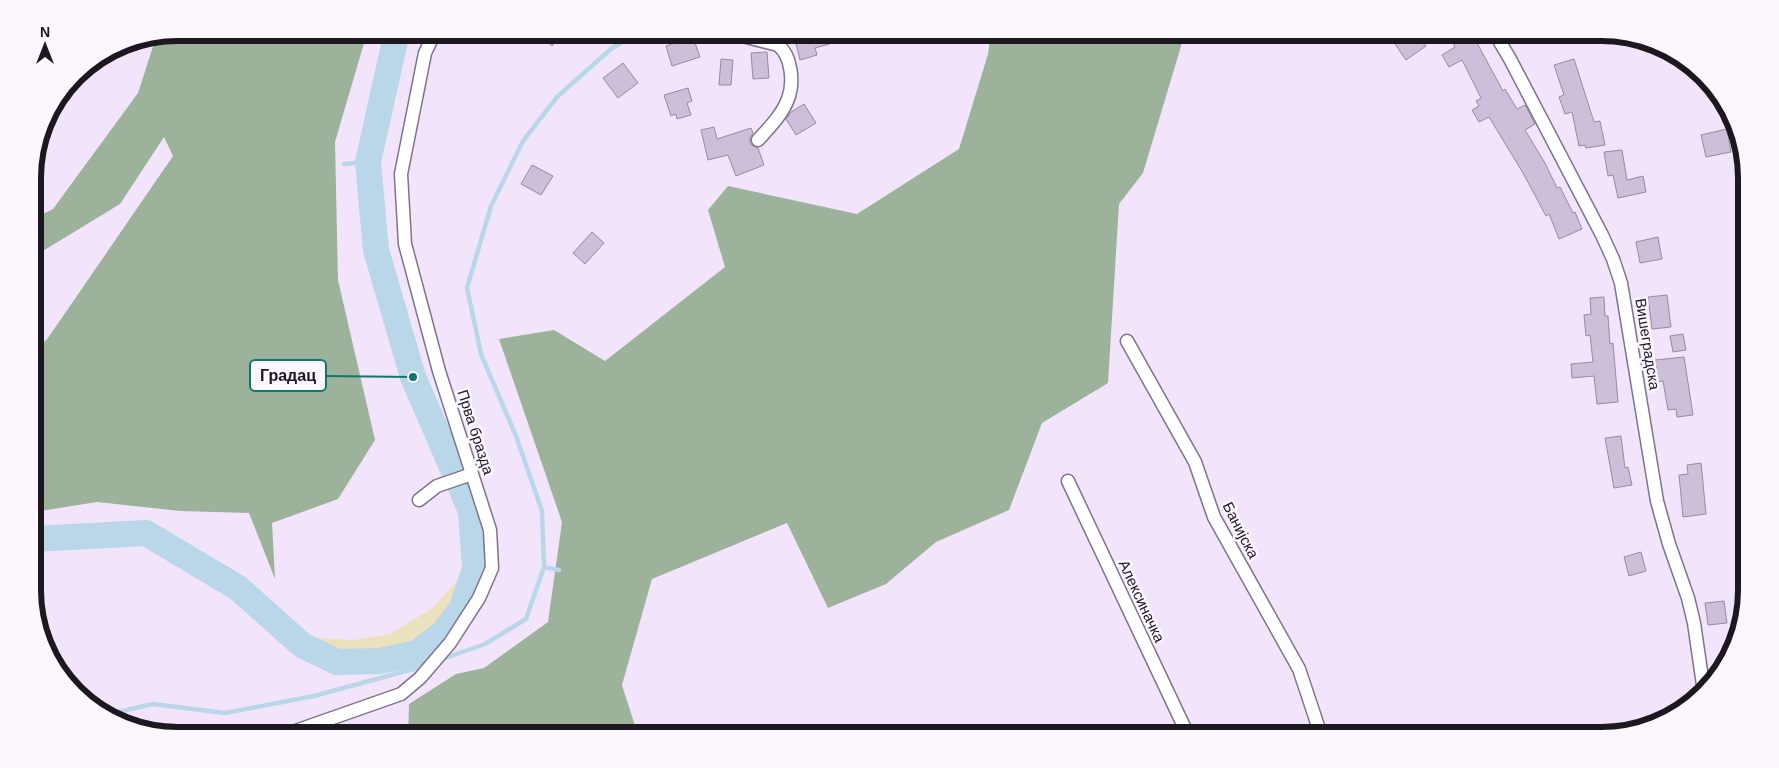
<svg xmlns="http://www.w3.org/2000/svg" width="1779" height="768" font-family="Helvetica,sans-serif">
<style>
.forest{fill:#9db29b}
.sand{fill:#ebe1bc}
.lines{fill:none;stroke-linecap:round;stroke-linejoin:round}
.stream{stroke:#bad7ea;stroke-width:4.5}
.river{stroke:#bad7ea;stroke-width:26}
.building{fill:#cdbed9;stroke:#968b9f}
.minor-casing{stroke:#7f7487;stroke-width:15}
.minor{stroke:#fff;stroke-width:12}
.labels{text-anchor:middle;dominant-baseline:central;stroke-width:5;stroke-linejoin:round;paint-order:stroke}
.street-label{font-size:15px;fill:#1d1820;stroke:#fbf6ff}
.rim{fill:none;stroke:#1d1820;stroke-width:6}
.leader{fill:none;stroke:#0f766e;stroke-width:2}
.callout-dot{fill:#0f766e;stroke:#fbf6ff;stroke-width:2}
.callout{fill:#fbf6ff;stroke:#0f766e;stroke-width:2}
.callout-label{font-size:16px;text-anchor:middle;font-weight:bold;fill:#1d1820}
</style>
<rect width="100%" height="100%" fill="#f2e5fb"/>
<!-- forest -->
<path class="forest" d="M 178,33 L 367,33 L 335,142 L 338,280 L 375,440 L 338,499 L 272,523 L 275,579 L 249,513 L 180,511 L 97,502 L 34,512 L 33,353 L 48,338 L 173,156 L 164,137 L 120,204 L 33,257 L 33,219 L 53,209 L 138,93 L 156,37 Z
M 991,33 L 1185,33 L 1143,173 L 1119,204 L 1108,383 L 1042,423 L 1009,510 L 936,542 L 886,584 L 828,608 L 787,523 L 652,579 L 622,685 L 638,735 L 408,735 L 409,704 L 456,674 L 484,668 L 548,622 L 562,522 L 499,339 L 554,330 L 605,361 L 725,267 L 708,210 L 728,186 L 857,214 L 959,149 L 988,54 Z"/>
<!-- sand -->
<path class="sand" d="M 475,569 L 462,608 L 443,633 L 417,653 L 380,661 L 337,662 L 302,645 L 316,638 L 353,640 L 390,634 L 431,609 L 460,578 Z"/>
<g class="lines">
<!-- stream -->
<path class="stream" d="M 344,164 L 368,162
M 544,567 L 559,570
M 440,660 L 485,644 L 526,619 L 544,567 L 542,511 L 516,436 L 481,354 L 467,288 L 491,206 L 523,141 L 557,97 L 612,48 L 640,32
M 109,714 L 153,704 L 225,713 L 314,696 L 428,665"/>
<!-- river -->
<path class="river" d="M 34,539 L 146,533 L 238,588 L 302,645 L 337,662 L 380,661 L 417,653 L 443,633 L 462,608 L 475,569 L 471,511 L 413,377 L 376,250 L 368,162 L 397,32"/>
</g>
<!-- building -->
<path class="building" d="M 536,32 L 563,32 L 552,46 Z
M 804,32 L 857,32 L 858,36 L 815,48 L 817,55 L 800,60 L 794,35 Z
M 1400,32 L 1417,32 L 1426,46 L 1406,60 L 1391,38 Z
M 1459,32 L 1471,32 L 1503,91 L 1505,89 L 1517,109 L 1525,105 L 1535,124 L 1525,130 L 1545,163 L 1557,188 L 1560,187 L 1573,213 L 1575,212 L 1582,229 L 1559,239 L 1549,214 L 1546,216 L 1523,173 L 1489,117 L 1479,122 L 1472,110 L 1479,106 L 1476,101 L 1481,98 L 1462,60 L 1449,67 L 1442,55 L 1455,47 L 1450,37 Z
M 693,37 L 700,57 L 672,66 L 666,46 Z
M 767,52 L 769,78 L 753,79 L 751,53 Z
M 721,59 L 733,60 L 731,85 L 719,85 Z
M 1574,59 L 1594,122 L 1600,121 L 1605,145 L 1586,148 L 1585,145 L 1579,146 L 1572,112 L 1565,114 L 1559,97 L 1564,95 L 1554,65 Z
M 623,63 L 638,83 L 618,98 L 603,78 Z
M 688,88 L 692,101 L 687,103 L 691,115 L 677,119 L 676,114 L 671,116 L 664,95 Z
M 804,104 L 816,123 L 796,135 L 786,119 L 791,112 Z
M 714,127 L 717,139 L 751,128 L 753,133 L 750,138 L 750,143 L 753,146 L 758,148 L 764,165 L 736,176 L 728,155 L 708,160 L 701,130 Z
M 1727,129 L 1731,152 L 1706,157 L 1701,135 Z
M 1622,150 L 1627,180 L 1643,176 L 1646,192 L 1618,198 L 1613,175 L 1608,176 L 1604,152 Z
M 532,165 L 553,176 L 541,195 L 521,184 Z
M 592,232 L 604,243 L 585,264 L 573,253 Z
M 1658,237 L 1662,259 L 1640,263 L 1636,242 Z
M 1667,295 L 1671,327 L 1652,329 L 1648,297 Z
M 1604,297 L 1605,316 L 1608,316 L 1610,344 L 1613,343 L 1618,402 L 1597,404 L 1594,376 L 1572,378 L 1571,364 L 1593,362 L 1590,335 L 1586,336 L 1584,315 L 1591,314 L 1590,298 Z
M 1683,334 L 1686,350 L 1673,352 L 1670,336 Z
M 1684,357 L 1693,415 L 1677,417 L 1676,409 L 1668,410 L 1663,381 L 1658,382 L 1655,360 Z
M 1621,436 L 1625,468 L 1628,467 L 1632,485 L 1614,488 L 1605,438 Z
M 1701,463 L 1706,514 L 1683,517 L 1679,475 L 1688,474 L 1687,465 Z
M 1641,552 L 1646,571 L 1629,576 L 1624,557 Z
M 1724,601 L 1727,623 L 1708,625 L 1705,603 Z"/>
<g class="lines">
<defs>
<path id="minor" d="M 727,32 L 778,45 C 792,56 794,83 788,99 C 782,115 769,128 758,140
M 1494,32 L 1510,59 L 1602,235 L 1613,259 L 1621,283 L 1657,501 L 1669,544 L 1688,598 L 1694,623 L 1703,685
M 1127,341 L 1195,462 L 1214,517 L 1299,669 L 1321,735
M 1068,481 L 1188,735
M 419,500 L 437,486 L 472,474
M 284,735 L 401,694 L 420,678 L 450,643 L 479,598 L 492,568 L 490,530 L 439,371 L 405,244 L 401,174 L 425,53 L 435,32"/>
</defs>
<!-- minor casing -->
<use href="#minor" class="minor-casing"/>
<!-- minor -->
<use href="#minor" class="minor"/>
</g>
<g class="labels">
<!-- street labels -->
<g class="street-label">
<text transform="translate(1648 344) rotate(81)">Вишеградска</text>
<text transform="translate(476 432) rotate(72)">Прва бразда</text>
<text transform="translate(1241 530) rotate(63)">Банијска</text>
<text transform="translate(1142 601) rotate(65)">Алексиначка</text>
</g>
</g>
<!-- crop -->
<path d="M0 0H1779V768H0ZM178 41H1601A137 137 0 0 1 1738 178V590A137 137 0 0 1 1601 727H178A137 137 0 0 1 41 590V178A137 137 0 0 1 178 41Z" fill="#fbf6ff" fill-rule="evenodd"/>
<path class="rim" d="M178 41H1601A137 137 0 0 1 1738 178V590A137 137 0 0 1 1601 727H178A137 137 0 0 1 41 590V178A137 137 0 0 1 178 41Z"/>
<!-- callouts -->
<path class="leader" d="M413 377L326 376"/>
<circle class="callout-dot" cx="413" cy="377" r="5"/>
<rect class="callout" x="250" y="360" width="76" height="31" rx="5"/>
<g class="callout-label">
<text x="288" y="381">Градац</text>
</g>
<!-- north arrow -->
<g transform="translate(45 45)" stroke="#fbf6ff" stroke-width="4" paint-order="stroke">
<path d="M0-4L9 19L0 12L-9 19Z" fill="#1d1820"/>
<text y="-8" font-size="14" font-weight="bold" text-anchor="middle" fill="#1d1820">N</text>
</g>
</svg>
